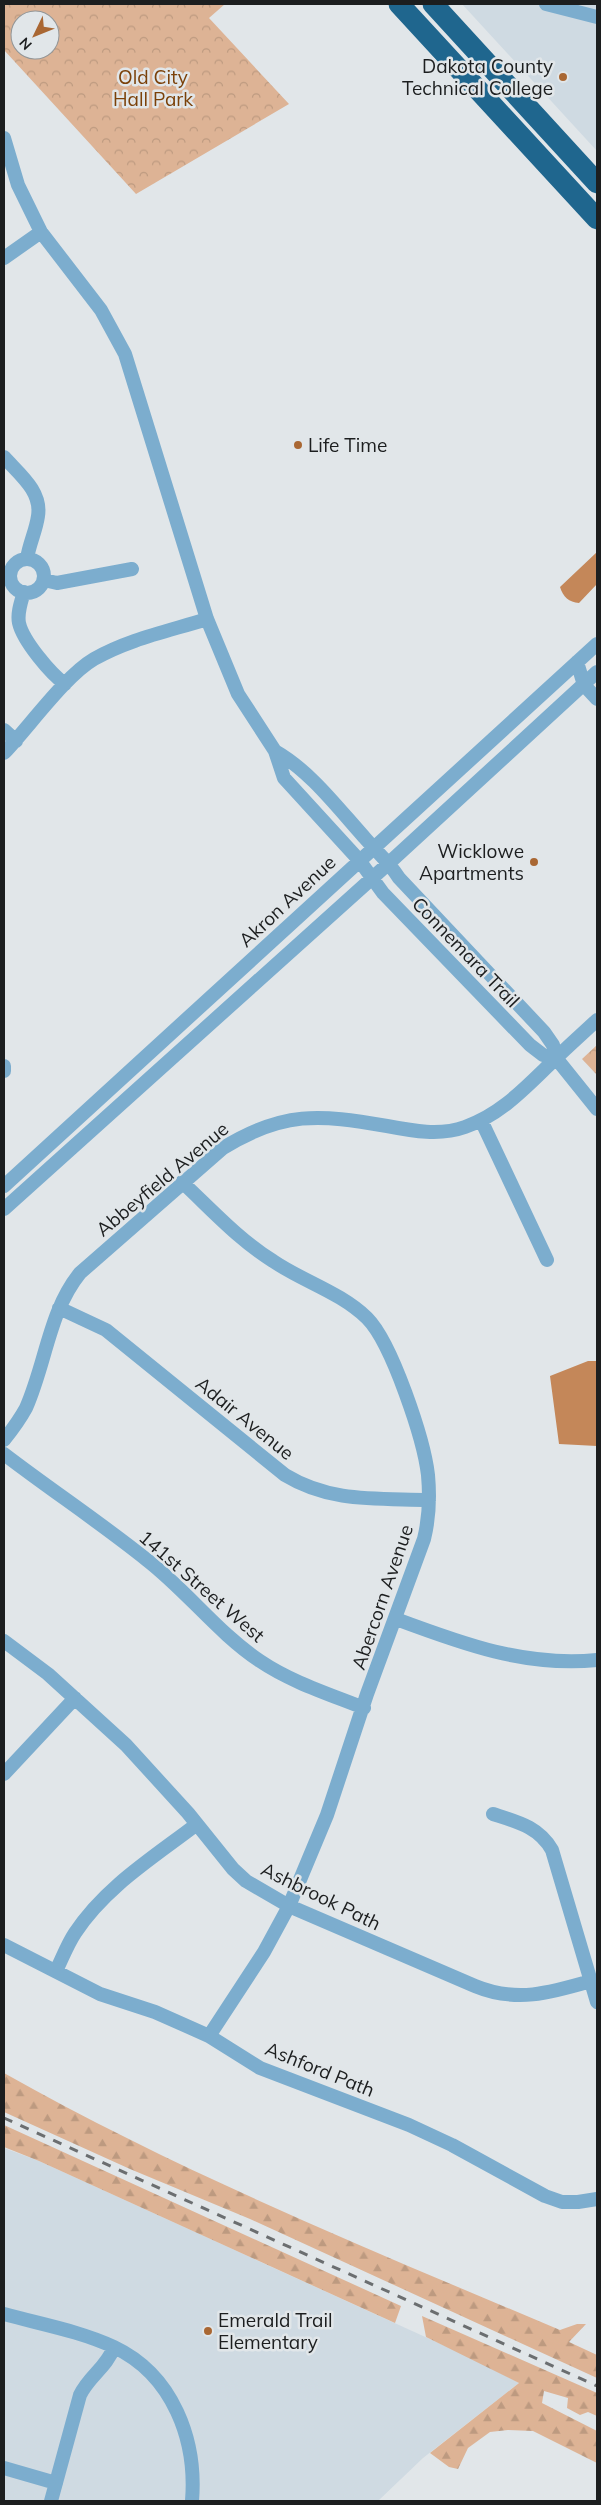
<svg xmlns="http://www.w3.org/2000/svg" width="601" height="2505" font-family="Mulish,sans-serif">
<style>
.built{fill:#cfdae2}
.forest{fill:url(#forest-firs)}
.park{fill:url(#park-crowns);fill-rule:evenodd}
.water{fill:#c48759}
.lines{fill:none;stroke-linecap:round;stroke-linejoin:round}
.minor{stroke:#7cadce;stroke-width:14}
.highway{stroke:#1f668e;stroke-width:21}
.rail{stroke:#6b6e70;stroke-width:3;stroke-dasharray:9 9;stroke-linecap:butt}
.poi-dot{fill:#a96733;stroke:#e1e6e9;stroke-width:2}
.labels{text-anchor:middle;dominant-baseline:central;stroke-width:5;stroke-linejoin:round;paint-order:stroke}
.poi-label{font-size:19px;fill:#1c1e1f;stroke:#e1e6e9;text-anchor:end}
.park-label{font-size:19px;fill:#7b4109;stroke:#e1e6e9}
.street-label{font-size:19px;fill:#1c1e1f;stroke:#e1e6e9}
</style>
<defs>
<pattern id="forest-firs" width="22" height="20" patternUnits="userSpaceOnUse" patternTransform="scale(1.25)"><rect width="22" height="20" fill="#ddb395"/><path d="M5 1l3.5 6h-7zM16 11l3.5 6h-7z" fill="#bd9a80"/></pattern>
<pattern id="park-crowns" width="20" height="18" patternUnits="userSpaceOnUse" patternTransform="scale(1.25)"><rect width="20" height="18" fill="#ddb395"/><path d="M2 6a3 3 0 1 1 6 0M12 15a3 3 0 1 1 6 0" fill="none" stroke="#bd9a80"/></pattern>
</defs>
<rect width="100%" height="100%" fill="#e1e6e9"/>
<!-- built -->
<path class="built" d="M 462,4 L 597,4 L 597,151 Z
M 4,2148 L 39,2161 L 478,2361 L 519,2383 L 423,2458 L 378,2501 L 4,2501 Z"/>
<!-- forest -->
<path class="forest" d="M 4,2073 C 181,2173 373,2251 560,2330 L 577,2324 L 586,2324 L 569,2342 L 597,2355 L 597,2378 L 250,2219 L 130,2169 L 4,2112 Z
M 4,2125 L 401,2306 L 395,2323 L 39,2161 L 4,2147 Z
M 422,2316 L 597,2393 L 597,2416 L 588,2412 L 580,2415 L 567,2408 L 568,2398 L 544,2391 L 542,2403 L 597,2431 L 597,2463 L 533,2431 L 508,2430 L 490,2432 L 468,2448 L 458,2469 L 449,2467 L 430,2453 L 519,2383 L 426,2337 Z"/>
<!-- park -->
<path class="park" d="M 4,4 L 225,4 L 209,18 L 289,104 L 136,194 L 4,50 ZM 20,20 L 50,20 L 50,50 L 20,50 Z
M 597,1045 L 597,1075 L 582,1059 Z"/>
<!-- water -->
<path class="water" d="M 597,552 L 597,584 L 579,603 C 569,602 563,597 560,587 Z
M 588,1361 L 597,1361 L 597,1446 L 559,1444 L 550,1376 Z"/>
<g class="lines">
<!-- minor -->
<path class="minor" d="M 546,4 L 597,17
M 4,138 L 18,185 L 41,232 L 101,310 L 125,354 L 207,619 L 238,694 L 275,751 L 284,778 L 359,860 L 383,893 L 530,1045 L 543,1055 L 556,1058
M 4,258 L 41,232
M 4,457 C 19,474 42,491 38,516 C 36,531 29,544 27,559
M10 576a17 17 0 1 1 34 0a17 17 0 1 1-34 0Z
M 44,580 L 57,583 L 132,569
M 24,592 C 21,602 17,613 19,623 C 23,641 51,674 65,684
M 577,662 L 584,685 L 597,699
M 4,730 L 16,741
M 275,751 C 310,771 337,807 364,837 C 376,851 389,862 399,878 L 544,1032 L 553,1045 L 556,1058 L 597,1109
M 4,753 C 29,727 65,676 94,659 C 129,639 169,631 207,619
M 4,1066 L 4,1071
M 481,1120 L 547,1260
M 182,1182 C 212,1210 238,1239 273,1261 C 304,1282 340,1292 367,1318 C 392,1343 424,1440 428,1475 C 430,1497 429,1519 424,1539 L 367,1694 L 327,1815 L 289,1906 L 264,1952 L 209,2036
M 4,1186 L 597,644
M 4,1209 L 389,863 L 597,672
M 59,1308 L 106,1330 L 285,1475 C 331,1503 377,1498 429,1500
M 4,1440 C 12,1430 20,1419 26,1408 C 46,1363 49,1311 80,1273 L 223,1148 C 283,1111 319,1114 387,1126 C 413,1131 440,1136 465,1127 C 500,1115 524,1089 550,1064 C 565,1049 581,1035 597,1020
M 4,1454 C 51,1490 101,1523 147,1560 C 187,1591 218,1633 260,1661 C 291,1682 329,1694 364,1708
M 396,1619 C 463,1644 525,1667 597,1660
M 4,1641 L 48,1674 L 126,1745 L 188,1813 L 233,1869 L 246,1881 L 289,1906 L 475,1986 C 516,2003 550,1993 591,1981
M 4,1774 L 75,1698
M 493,1814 C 518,1822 539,1827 552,1850 L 597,2002
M 4,1945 L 100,1994 L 155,2012 L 209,2036 L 260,2068 L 409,2125 L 452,2145 L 545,2196 L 562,2202 L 578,2202 L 597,2199
M 56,1971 C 62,1959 67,1945 75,1933 C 105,1887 154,1857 197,1824
M 4,2314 C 40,2324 80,2331 114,2347 C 173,2375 197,2440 192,2501
M 4,2468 L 56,2483
M 51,2501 L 80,2395 C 89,2376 107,2367 114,2347"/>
<!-- highway -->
<path class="highway" d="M 399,4 L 597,219
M 433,4 L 597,183"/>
<!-- rail -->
<path class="rail" d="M 4,2118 L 597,2386"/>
</g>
<!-- markers -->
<g class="poi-dot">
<circle cx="563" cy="77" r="5"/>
<circle cx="298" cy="445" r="5"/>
<circle cx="534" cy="862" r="5"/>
<circle cx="208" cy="2331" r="5"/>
</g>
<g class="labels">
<!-- poi labels -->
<g class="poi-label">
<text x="553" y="66">Dakota County<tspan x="553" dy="22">Technical College</tspan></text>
<text x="308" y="445" text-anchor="start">Life Time</text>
<text x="524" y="851">Wicklowe<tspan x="524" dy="22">Apartments</tspan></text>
<text x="218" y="2320" text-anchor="start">Emerald Trail<tspan x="218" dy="22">Elementary</tspan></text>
</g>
<!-- park labels -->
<g class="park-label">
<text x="153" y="77">Old City<tspan x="153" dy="22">Hall Park</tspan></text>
</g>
<!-- street labels -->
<g class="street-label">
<text transform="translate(287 901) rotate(-43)">Akron Avenue</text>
<text transform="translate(466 952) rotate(46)">Connemara Trail</text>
<text transform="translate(162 1179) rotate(-40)">Abbeyfield Avenue</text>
<text transform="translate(245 1418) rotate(39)">Adair Avenue</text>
<text transform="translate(202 1586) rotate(41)">141st Street West</text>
<text transform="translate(382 1597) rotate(-71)">Abercorn Avenue</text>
<text transform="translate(321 1896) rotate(26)">Ashbrook Path</text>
<text transform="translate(320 2069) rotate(22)">Ashford Path</text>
</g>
</g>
<!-- border -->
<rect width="601" height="2505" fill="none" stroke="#1c1e1f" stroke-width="10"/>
<!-- north arrow -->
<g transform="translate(35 35) rotate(227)"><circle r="24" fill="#e1e6e9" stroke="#929698"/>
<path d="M0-4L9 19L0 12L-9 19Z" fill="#a96733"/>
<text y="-8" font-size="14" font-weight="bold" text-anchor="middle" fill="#1c1e1f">N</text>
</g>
</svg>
